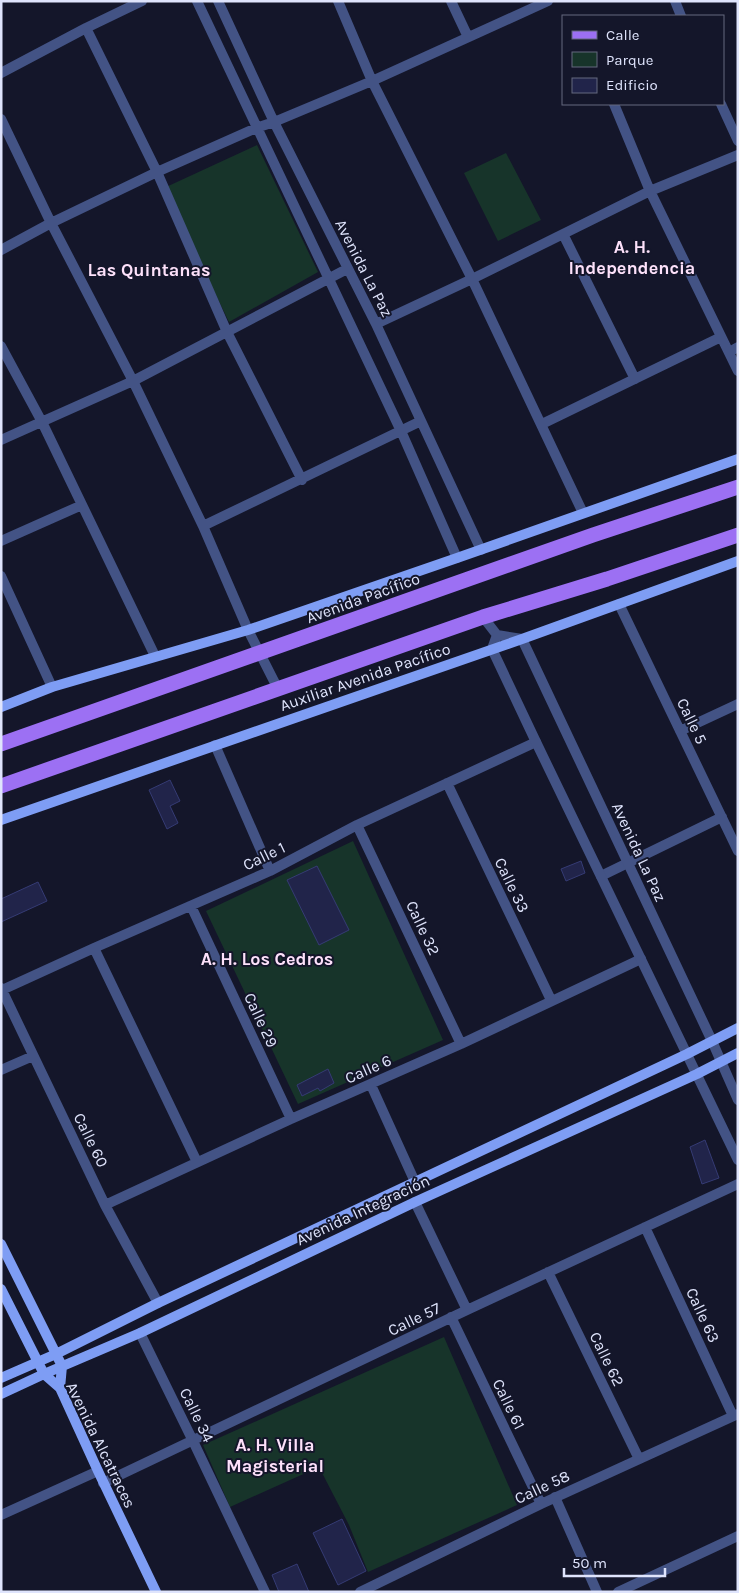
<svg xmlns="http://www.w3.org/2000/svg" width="739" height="1593" font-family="Karla,sans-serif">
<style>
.green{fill:#17342a}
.building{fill:#21244a;stroke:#353b74}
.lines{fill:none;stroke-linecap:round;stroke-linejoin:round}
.minor{stroke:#435385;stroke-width:10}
.tertiary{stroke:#435385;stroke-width:10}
.secondary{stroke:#7e9df4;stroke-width:10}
.primary{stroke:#9c70f3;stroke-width:15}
.labels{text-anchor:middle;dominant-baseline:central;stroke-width:4;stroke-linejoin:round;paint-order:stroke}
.street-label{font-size:16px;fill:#dfe4fc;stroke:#14162a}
.neighbourhood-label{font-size:18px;font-weight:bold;fill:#fde1fa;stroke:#14162a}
</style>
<rect width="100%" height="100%" fill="#14162a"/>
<!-- green -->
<path class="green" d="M 257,145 L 318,272 L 229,322 L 164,188 Z
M 506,153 L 541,220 L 498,241 L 464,173 Z
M 353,841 L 443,1040 L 298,1104 L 206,911 Z
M 444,1337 L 517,1505 L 368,1572 L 349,1525 L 319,1467 L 230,1507 L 203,1445 Z"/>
<!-- building -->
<path class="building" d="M 170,780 L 180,801 L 170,806 L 178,823 L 167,829 L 149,790 Z
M 581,861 L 585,873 L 566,881 L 561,869 Z
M 317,866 L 349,930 L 319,945 L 287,880 Z
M 38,882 L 47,901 L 1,922 L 1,899 Z
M 328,1069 L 334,1083 L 320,1091 L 318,1088 L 302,1096 L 297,1085 Z
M 705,1140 L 719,1178 L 702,1184 L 690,1147 Z
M 342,1519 L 366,1571 L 338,1585 L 313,1533 Z
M 297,1564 L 309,1592 L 279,1592 L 272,1575 Z"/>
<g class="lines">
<!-- minor -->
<path class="minor" d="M 197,1 L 401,431 L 457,558
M 218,1 L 274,122 L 376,324 L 481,550
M 338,1 L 372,81 L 472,279 L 583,513
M 451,1 L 468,37
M 675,1 L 681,16
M 86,28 L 157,172 L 227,332 L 302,480
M 1,73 L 86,28 L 142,1
M 614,104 L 650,191 L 738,371
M 721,104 L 738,141
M 1,119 L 51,223 L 133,381 L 203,526 L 248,630 L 278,689
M 563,234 L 635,379
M 1,250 L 51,223 L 157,172 L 256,128 L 274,122 L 372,81 L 548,1
M 376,324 L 472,279 L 650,191 L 738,155
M 1,346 L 42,422 L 155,656
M 729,352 L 738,347
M 542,424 L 721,337
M 1,440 L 133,381 L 347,269
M 203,526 L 421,421
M 1,541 L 82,505
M 1,576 L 52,687
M 619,604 L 738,851
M 680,731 L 738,704
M 215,745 L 270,871
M 447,783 L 551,1000
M 357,825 L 461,1044
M 601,876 L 722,817
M 191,906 L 291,1119
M 94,948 L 197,1162
M 1,988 L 105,1205 L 158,1303
M 2,990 L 94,948 L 270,871 L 357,825 L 536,742
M 1,1070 L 33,1056
M 371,1085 L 415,1182
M 415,1202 L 467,1310
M 105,1205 L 291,1119 L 461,1044 L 641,959
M 645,1227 L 733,1416
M 548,1272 L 639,1459
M 451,1317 L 541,1504
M 140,1333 L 193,1441 L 265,1592
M 103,1483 L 467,1310 L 738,1184
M 555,1497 L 597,1592
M 1,1515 L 98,1471
M 360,1592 L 541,1504 L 738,1414
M 618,1592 L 738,1536"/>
<!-- tertiary -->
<path class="tertiary" d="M 483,617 L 497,635
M 497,635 L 492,649 L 536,742 L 738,1160
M 497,635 L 522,639 L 712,1041 L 738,1100"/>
<!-- secondary -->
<path class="secondary" d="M 1,707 L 52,687 L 248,630 L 457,558 L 738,459
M 1,820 L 522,639 L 738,561
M 1,1244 L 62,1366 L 60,1388
M 1,1289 L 44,1374 L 60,1388 L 98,1471 L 156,1592
M 1,1378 L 56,1354 L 158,1303 L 687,1054 L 738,1028
M 1,1394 L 44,1374 L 140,1333 L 415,1202 L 697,1074 L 738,1053"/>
<!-- primary -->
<path class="primary" d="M 1,744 L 593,535 L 738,487
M 1,786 L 483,617 L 607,579 L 738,535"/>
</g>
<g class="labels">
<!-- street labels -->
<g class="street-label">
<text transform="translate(364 268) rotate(63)">Avenida La Paz</text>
<text transform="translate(363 598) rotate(-20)">Avenida Pacífico</text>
<text transform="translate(365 677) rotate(-19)">Auxiliar Avenida Pacífico</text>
<text transform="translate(692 721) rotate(64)">Calle 5</text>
<text transform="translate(639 852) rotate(65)">Avenida La Paz</text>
<text transform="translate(264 856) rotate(-26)">Calle 1</text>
<text transform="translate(512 885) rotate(64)">Calle 33</text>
<text transform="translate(423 928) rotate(65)">Calle 32</text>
<text transform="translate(261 1020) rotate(65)">Calle 29</text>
<text transform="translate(368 1069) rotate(-24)">Calle 6</text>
<text transform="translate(91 1140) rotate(64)">Calle 60</text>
<text transform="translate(363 1210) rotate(-25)">Avenida Integración</text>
<text transform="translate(703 1315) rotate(65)">Calle 63</text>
<text transform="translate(414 1319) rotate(-26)">Calle 57</text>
<text transform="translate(607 1359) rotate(64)">Calle 62</text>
<text transform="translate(509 1404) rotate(64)">Calle 61</text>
<text transform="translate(197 1415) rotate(64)">Calle 34</text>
<text transform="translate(101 1445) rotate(64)">Avenida Alcatraces</text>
<text transform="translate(542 1487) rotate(-25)">Calle 58</text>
</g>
<!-- neighbourhood labels -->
<g class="neighbourhood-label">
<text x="632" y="247">A. H.<tspan x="632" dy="21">Independencia</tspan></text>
<text x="149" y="270">Las Quintanas</text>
<text x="267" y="959">A. H. Los Cedros</text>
<text x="275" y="1445">A. H. Villa<tspan x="275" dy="21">Magisterial</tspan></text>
</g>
</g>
<!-- border -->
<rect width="739" height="1593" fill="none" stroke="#dfe4fc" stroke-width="5"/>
<!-- legend -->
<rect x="562" y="15" width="162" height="90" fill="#14162a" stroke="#65687e"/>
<rect x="572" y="31" width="25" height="8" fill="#9c70f3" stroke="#65687e"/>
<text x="606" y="40" font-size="15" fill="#dfe4fc">Calle</text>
<rect x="572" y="52" width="25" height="15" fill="#17342a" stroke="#65687e"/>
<text x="606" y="65" font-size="15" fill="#dfe4fc">Parque</text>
<rect x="572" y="78" width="25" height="15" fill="#21244a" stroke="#65687e"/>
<text x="606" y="90" font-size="15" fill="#dfe4fc">Edificio</text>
<!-- scale -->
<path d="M564 1568v8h101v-8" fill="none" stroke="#dfe4fc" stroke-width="2.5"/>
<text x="572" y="1568" font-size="15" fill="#dfe4fc" stroke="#14162a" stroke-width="4" paint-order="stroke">50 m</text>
</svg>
